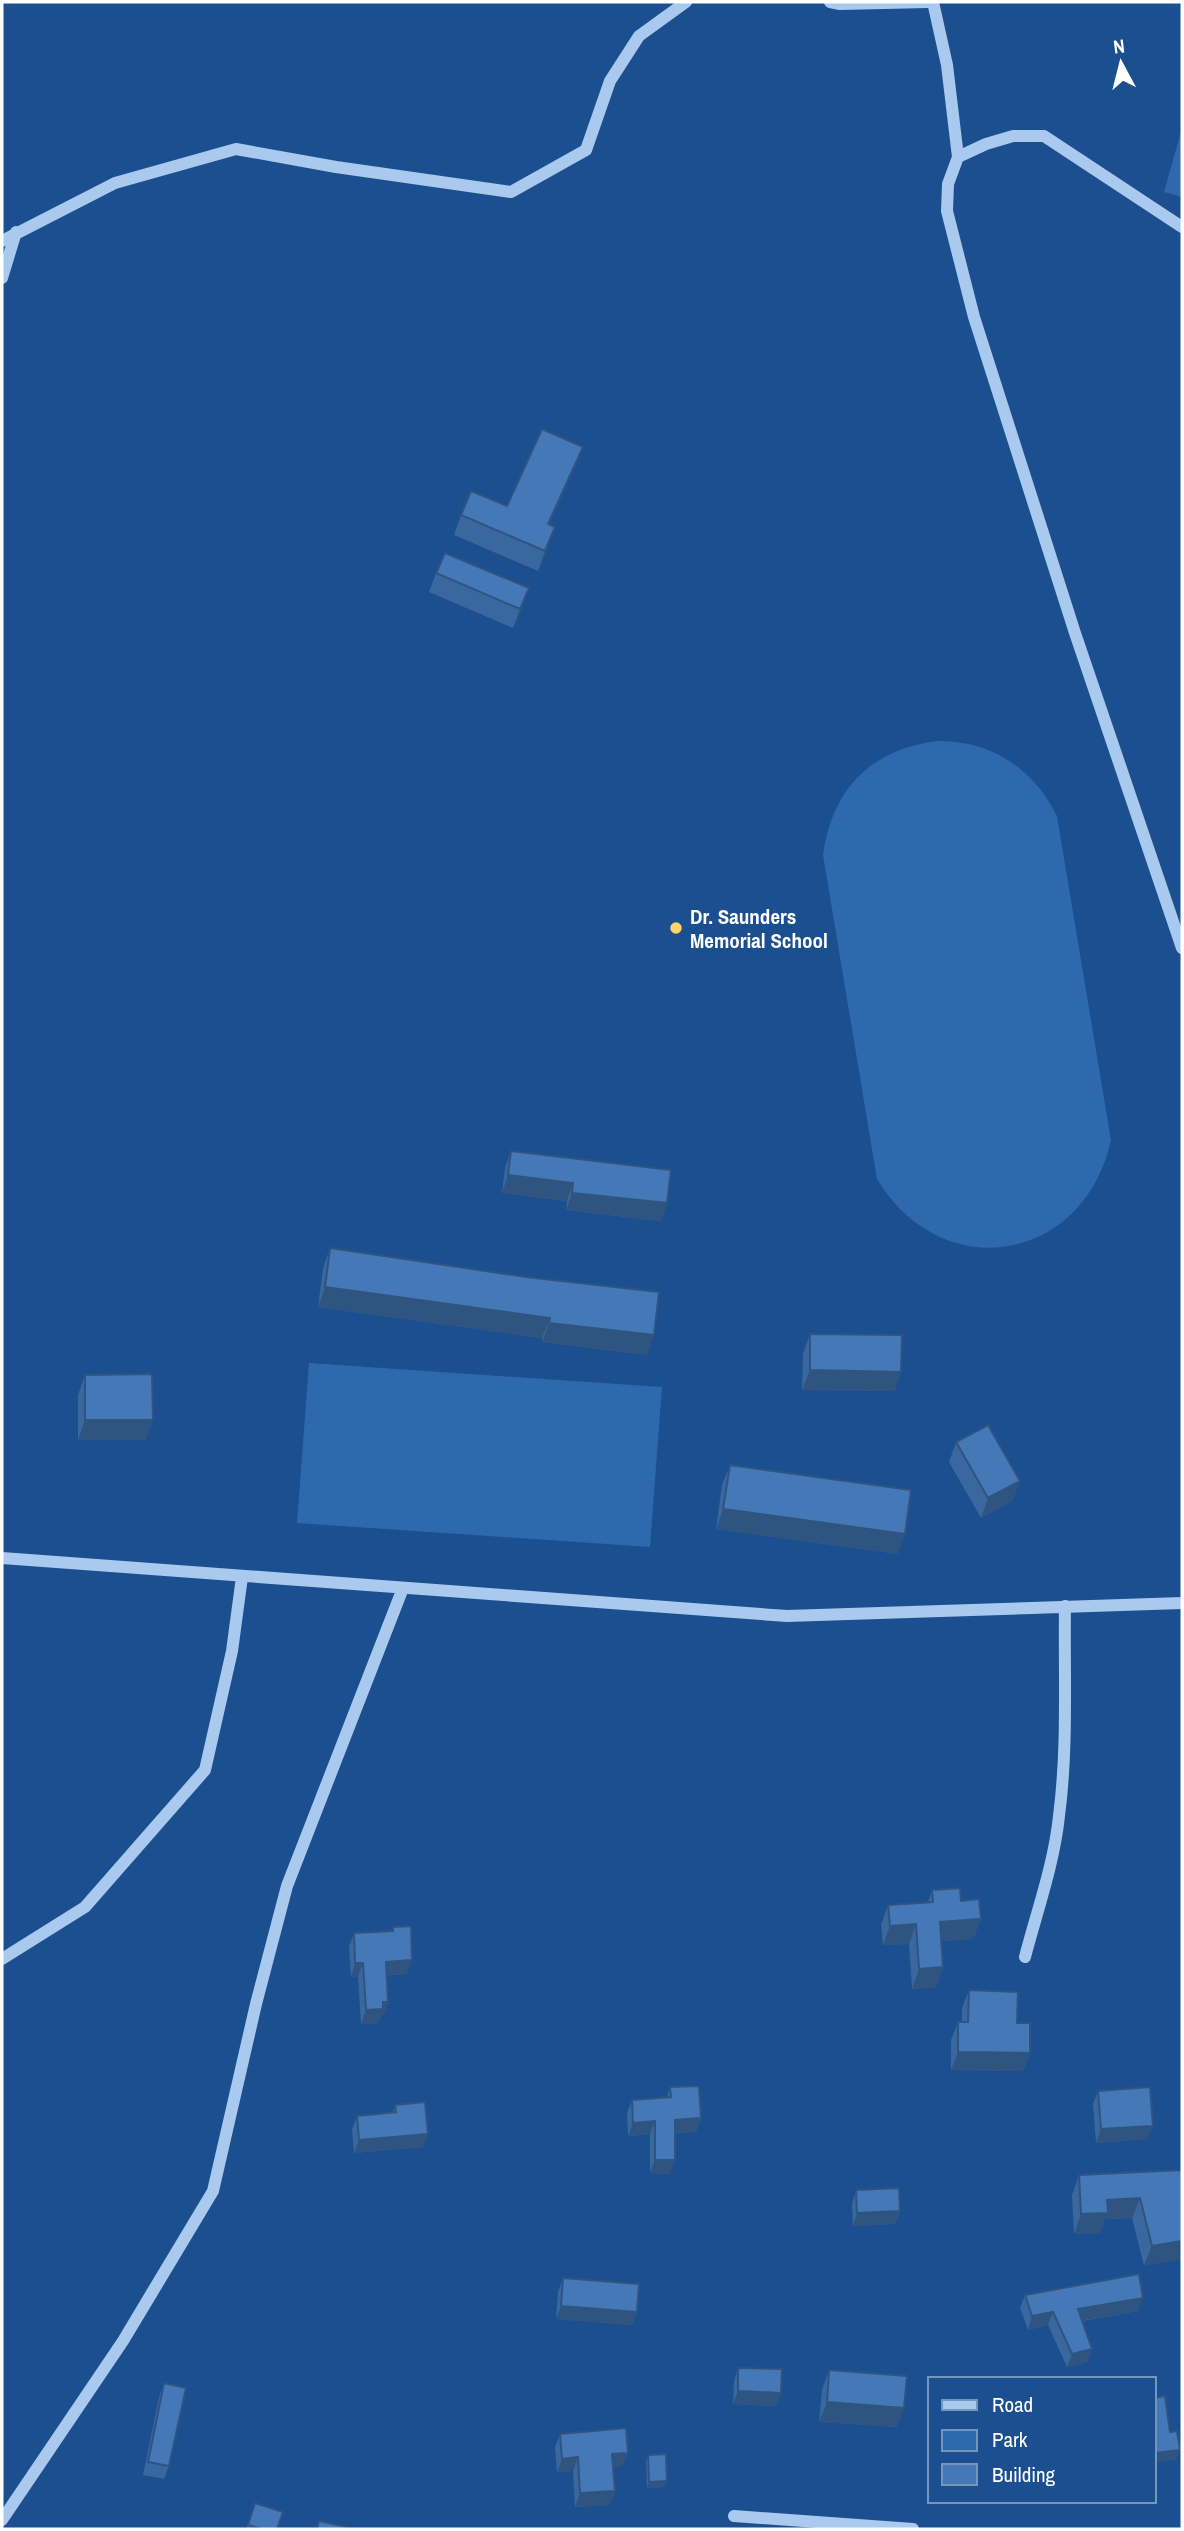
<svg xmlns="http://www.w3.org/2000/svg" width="1184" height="2531" font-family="'Archivo Narrow',sans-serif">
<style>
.green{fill:#2e69ad}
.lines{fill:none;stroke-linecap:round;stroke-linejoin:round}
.minor{stroke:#a9c9ee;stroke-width:12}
.wall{fill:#3a679d}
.shaded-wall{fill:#305480}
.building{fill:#4478b7;stroke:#305480;stroke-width:2}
.poi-dot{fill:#ffd166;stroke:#1b4f8f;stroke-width:2.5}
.labels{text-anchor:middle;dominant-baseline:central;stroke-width:7;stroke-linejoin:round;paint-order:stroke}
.poi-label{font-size:21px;font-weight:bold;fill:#fff;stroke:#1b4f8f;text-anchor:start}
</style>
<rect width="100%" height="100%" fill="#1b4f8f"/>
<!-- green -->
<path class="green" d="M 1182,128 L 1182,197 L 1164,192 Z
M 938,741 C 992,741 1033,768 1057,816 L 1111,1140 C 1084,1263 942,1287 877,1179 L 823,855 C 832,789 871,749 938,741 Z
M 309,1363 L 662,1387 L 650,1547 L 297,1523 Z"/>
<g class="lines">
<!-- minor -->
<path class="minor" d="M 830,2 L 840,4 L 928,2
M 933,2 L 947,65 L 958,157 L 986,144 L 1013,136 L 1044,136 L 1182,227
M 958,157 L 948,184 L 947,211 L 974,317 L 1075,633 L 1182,948
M 2,241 L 115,183 L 236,149 L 336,167 L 511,192 L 586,150 L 610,81 L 639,36 L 686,2
M 2,278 L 16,232
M 2,1558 L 787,1616 L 1182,1603
M 1025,1957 C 1037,1911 1054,1864 1059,1816 C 1068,1747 1064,1676 1065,1606
M 2,1959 L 85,1907 L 205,1770 L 232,1651 L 242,1577
M 734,2516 L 913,2529
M 2,2520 L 123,2341 L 213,2191 L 256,2004 L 287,1886 L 403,1588"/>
</g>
<!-- wall -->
<path class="wall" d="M 583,447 L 575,467 L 549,524 L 548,547 L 538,571 L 454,535 L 461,515 L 507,506 Z
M 436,573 L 522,608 L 513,628 L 429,592 Z
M 511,1151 L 667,1203 L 661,1221 L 566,1210 L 567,1201 L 502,1193 L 505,1168 Z
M 330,1248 L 526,1277 L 647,1355 L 542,1342 L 542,1338 L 318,1307 L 323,1268 Z
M 810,1334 L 901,1372 L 894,1391 L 802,1390 L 803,1354 Z
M 85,1375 L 146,1440 L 78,1440 L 78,1395 Z
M 956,1442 L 1020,1481 L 1012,1501 L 981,1518 L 949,1462 Z
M 730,1465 L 898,1554 L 716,1529 L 722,1485 Z
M 932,1890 L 961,1901 L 981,1919 L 973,1939 L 942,1941 L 943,1967 L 936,1987 L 912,1989 L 909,1944 L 883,1945 L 881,1925 L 888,1905 L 928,1902 Z
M 393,1927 L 407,1974 L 387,1975 L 384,2015 L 381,2015 L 378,2023 L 361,2024 L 358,1976 L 351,1977 L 349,1947 L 354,1933 L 391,1931 Z
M 969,1990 L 1017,2023 L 1030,2053 L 1023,2071 L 951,2070 L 951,2040 L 958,2022 L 962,2022 L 962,2008 Z
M 670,2087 L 701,2118 L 696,2132 L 675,2133 L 670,2174 L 650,2173 L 650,2134 L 628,2136 L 627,2113 L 632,2100 L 667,2097 Z
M 1098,2091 L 1148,2139 L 1096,2143 L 1093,2104 Z
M 395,2105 L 423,2147 L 354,2153 L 352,2129 L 357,2116 L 393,2112 Z
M 1182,2170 L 1144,2266 L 1132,2218 L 1105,2219 L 1100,2233 L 1074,2234 L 1072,2195 L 1079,2175 Z
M 856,2190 L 900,2211 L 895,2224 L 853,2226 L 852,2204 Z
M 563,2278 L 637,2312 L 632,2325 L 556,2319 L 558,2292 Z
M 1025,2295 L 1138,2311 L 1082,2321 L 1092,2349 L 1087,2362 L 1067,2367 L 1048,2325 L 1028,2330 L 1020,2308 Z
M 738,2368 L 781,2393 L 776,2406 L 733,2404 L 734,2381 Z
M 829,2370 L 897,2427 L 819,2422 L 822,2390 Z
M 164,2383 L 169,2466 L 164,2479 L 143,2475 L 159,2397 Z
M 560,2434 L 623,2466 L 613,2467 L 615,2491 L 610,2505 L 575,2507 L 573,2471 L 557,2472 L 555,2447 Z
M 648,2455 L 665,2487 L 647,2488 L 646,2461 Z
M 255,2503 L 277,2529 L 246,2529 Z"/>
<!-- shaded-wall -->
<path class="shaded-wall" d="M 583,447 L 575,467 L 541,543 L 548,524 Z
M 555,527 L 548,547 L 538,571 L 545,551 Z
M 529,588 L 522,608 L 513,628 L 520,609 Z
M 508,1175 L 573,1183 L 567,1201 L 502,1193 Z
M 572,1193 L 667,1203 L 661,1221 L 566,1210 Z
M 325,1287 L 550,1318 L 542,1338 L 318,1307 Z
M 549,1323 L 654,1335 L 647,1355 L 542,1342 Z
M 810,1370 L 901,1372 L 894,1391 L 802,1390 Z
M 85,1420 L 153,1420 L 146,1440 L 78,1440 Z
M 1020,1481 L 1012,1501 L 981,1518 L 988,1498 Z
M 723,1509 L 905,1534 L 898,1554 L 716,1529 Z
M 981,1919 L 973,1939 L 933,1942 L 940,1922 Z
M 916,1924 L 909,1944 L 883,1945 L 890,1926 Z
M 412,1960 L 407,1974 L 381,1975 L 386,1962 Z
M 355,1963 L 363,1963 L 358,1976 L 351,1977 Z
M 943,1967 L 936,1987 L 912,1989 L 919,1969 Z
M 383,2002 L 388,2002 L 384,2015 L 381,2015 L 378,2023 L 361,2024 L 366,2010 Z
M 958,2052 L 1030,2053 L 1023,2071 L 951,2070 Z
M 701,2118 L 696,2132 L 670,2133 L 675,2120 Z
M 655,2121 L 650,2134 L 628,2136 L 633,2123 Z
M 1153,2126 L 1148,2139 L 1096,2143 L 1101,2129 Z
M 428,2134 L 423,2147 L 354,2153 L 359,2140 Z
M 655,2160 L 675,2160 L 670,2174 L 650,2173 Z
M 1140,2198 L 1132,2218 L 1105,2219 L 1100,2233 L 1074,2234 L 1081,2214 L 1107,2200 Z
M 900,2211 L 895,2224 L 853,2226 L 857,2213 Z
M 1182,2241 L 1182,2259 L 1144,2266 L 1152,2246 Z
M 1143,2298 L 1138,2311 L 1073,2322 L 1078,2309 Z
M 561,2306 L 637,2312 L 632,2325 L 556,2319 Z
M 1053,2312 L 1048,2325 L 1028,2330 L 1032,2316 Z
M 1092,2349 L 1087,2362 L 1067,2367 L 1072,2354 Z
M 738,2391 L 781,2393 L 776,2406 L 733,2404 Z
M 827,2402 L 904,2408 L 897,2427 L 819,2422 Z
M 1180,2450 L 1176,2460 L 1154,2463 L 1154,2453 Z
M 628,2453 L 623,2466 L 607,2468 L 612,2454 Z
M 578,2457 L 573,2471 L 557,2472 L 562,2459 Z
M 667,2481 L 665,2487 L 647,2488 L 649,2482 Z
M 615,2491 L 610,2505 L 575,2507 L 580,2493 Z"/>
<!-- building -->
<path class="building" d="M 542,429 L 583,447 L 548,524 L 555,527 L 545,551 L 461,515 L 471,491 L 507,506 Z
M 445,553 L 529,588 L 520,609 L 436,573 Z
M 511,1151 L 671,1170 L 667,1203 L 572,1193 L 573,1183 L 508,1175 Z
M 330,1248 L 526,1277 L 659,1292 L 654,1335 L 549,1323 L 550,1318 L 325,1287 Z
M 810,1334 L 902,1335 L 901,1372 L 810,1370 Z
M 152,1374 L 153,1420 L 85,1420 L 85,1375 Z
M 988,1425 L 1020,1481 L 988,1498 L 956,1442 Z
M 730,1465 L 911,1490 L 905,1534 L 723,1509 Z
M 960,1888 L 961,1901 L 979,1899 L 981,1919 L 940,1922 L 943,1967 L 919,1969 L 916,1924 L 890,1926 L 888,1905 L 933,1902 L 932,1890 Z
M 411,1926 L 412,1960 L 386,1962 L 388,2002 L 383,2002 L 383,2009 L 366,2010 L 363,1963 L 355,1963 L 354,1933 L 393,1931 L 393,1927 Z
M 969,1990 L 1018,1992 L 1017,2023 L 1030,2023 L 1030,2053 L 958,2052 L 958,2022 L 968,2022 Z
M 699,2086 L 701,2118 L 675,2120 L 675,2160 L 655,2160 L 655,2121 L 633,2123 L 632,2100 L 671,2097 L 670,2087 Z
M 1150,2087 L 1153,2126 L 1101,2129 L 1098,2091 Z
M 425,2102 L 428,2134 L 359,2140 L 357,2116 L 396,2112 L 395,2105 Z
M 1182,2170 L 1182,2241 L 1152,2246 L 1140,2198 L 1107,2200 L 1108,2213 L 1081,2214 L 1079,2175 Z
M 899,2188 L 900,2211 L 857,2213 L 856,2190 Z
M 1139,2274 L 1143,2298 L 1078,2309 L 1092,2349 L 1072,2354 L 1053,2312 L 1032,2316 L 1025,2295 Z
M 563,2278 L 639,2284 L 637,2312 L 561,2306 Z
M 738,2368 L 782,2369 L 781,2393 L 738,2391 Z
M 829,2370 L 907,2376 L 904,2408 L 827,2402 Z
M 164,2383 L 186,2388 L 169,2466 L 148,2462 Z
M 1165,2396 L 1170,2432 L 1177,2431 L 1180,2450 L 1154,2453 L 1154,2398 Z
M 626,2428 L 628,2453 L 612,2454 L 615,2491 L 580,2493 L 578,2457 L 562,2459 L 560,2434 Z
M 666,2454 L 667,2481 L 649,2482 L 648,2455 Z
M 255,2503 L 283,2512 L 277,2529 L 262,2529 L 248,2525 Z
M 319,2521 L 356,2529 L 317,2529 Z"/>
<!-- markers -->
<circle class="poi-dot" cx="676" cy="928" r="7"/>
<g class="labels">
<!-- poi labels -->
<g class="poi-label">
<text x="690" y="916">Dr. Saunders<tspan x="690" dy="24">Memorial School</tspan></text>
</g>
</g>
<!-- border -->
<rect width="1184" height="2531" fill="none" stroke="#ffffff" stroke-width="7"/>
<!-- legend -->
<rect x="928" y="2377" width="228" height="126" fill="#1b4f8f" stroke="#7695bc" stroke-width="2"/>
<rect x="942" y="2400" width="35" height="10" fill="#a9c9ee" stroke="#7695bc" stroke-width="2"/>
<text x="992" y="2412" font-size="21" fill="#ffffff">Road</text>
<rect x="942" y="2430" width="35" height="21" fill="#2e69ad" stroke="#7695bc" stroke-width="2"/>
<text x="992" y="2447" font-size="21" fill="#ffffff">Park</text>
<rect x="942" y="2464" width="35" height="21" fill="#4478b7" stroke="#7695bc" stroke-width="2"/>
<text x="992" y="2482" font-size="21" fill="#ffffff">Building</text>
<!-- north arrow -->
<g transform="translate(1121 63) rotate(353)" stroke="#1b4f8f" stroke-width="5" paint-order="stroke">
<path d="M0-5L12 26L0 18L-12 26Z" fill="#ffffff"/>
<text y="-10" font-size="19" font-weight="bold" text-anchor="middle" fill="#ffffff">N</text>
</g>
</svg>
